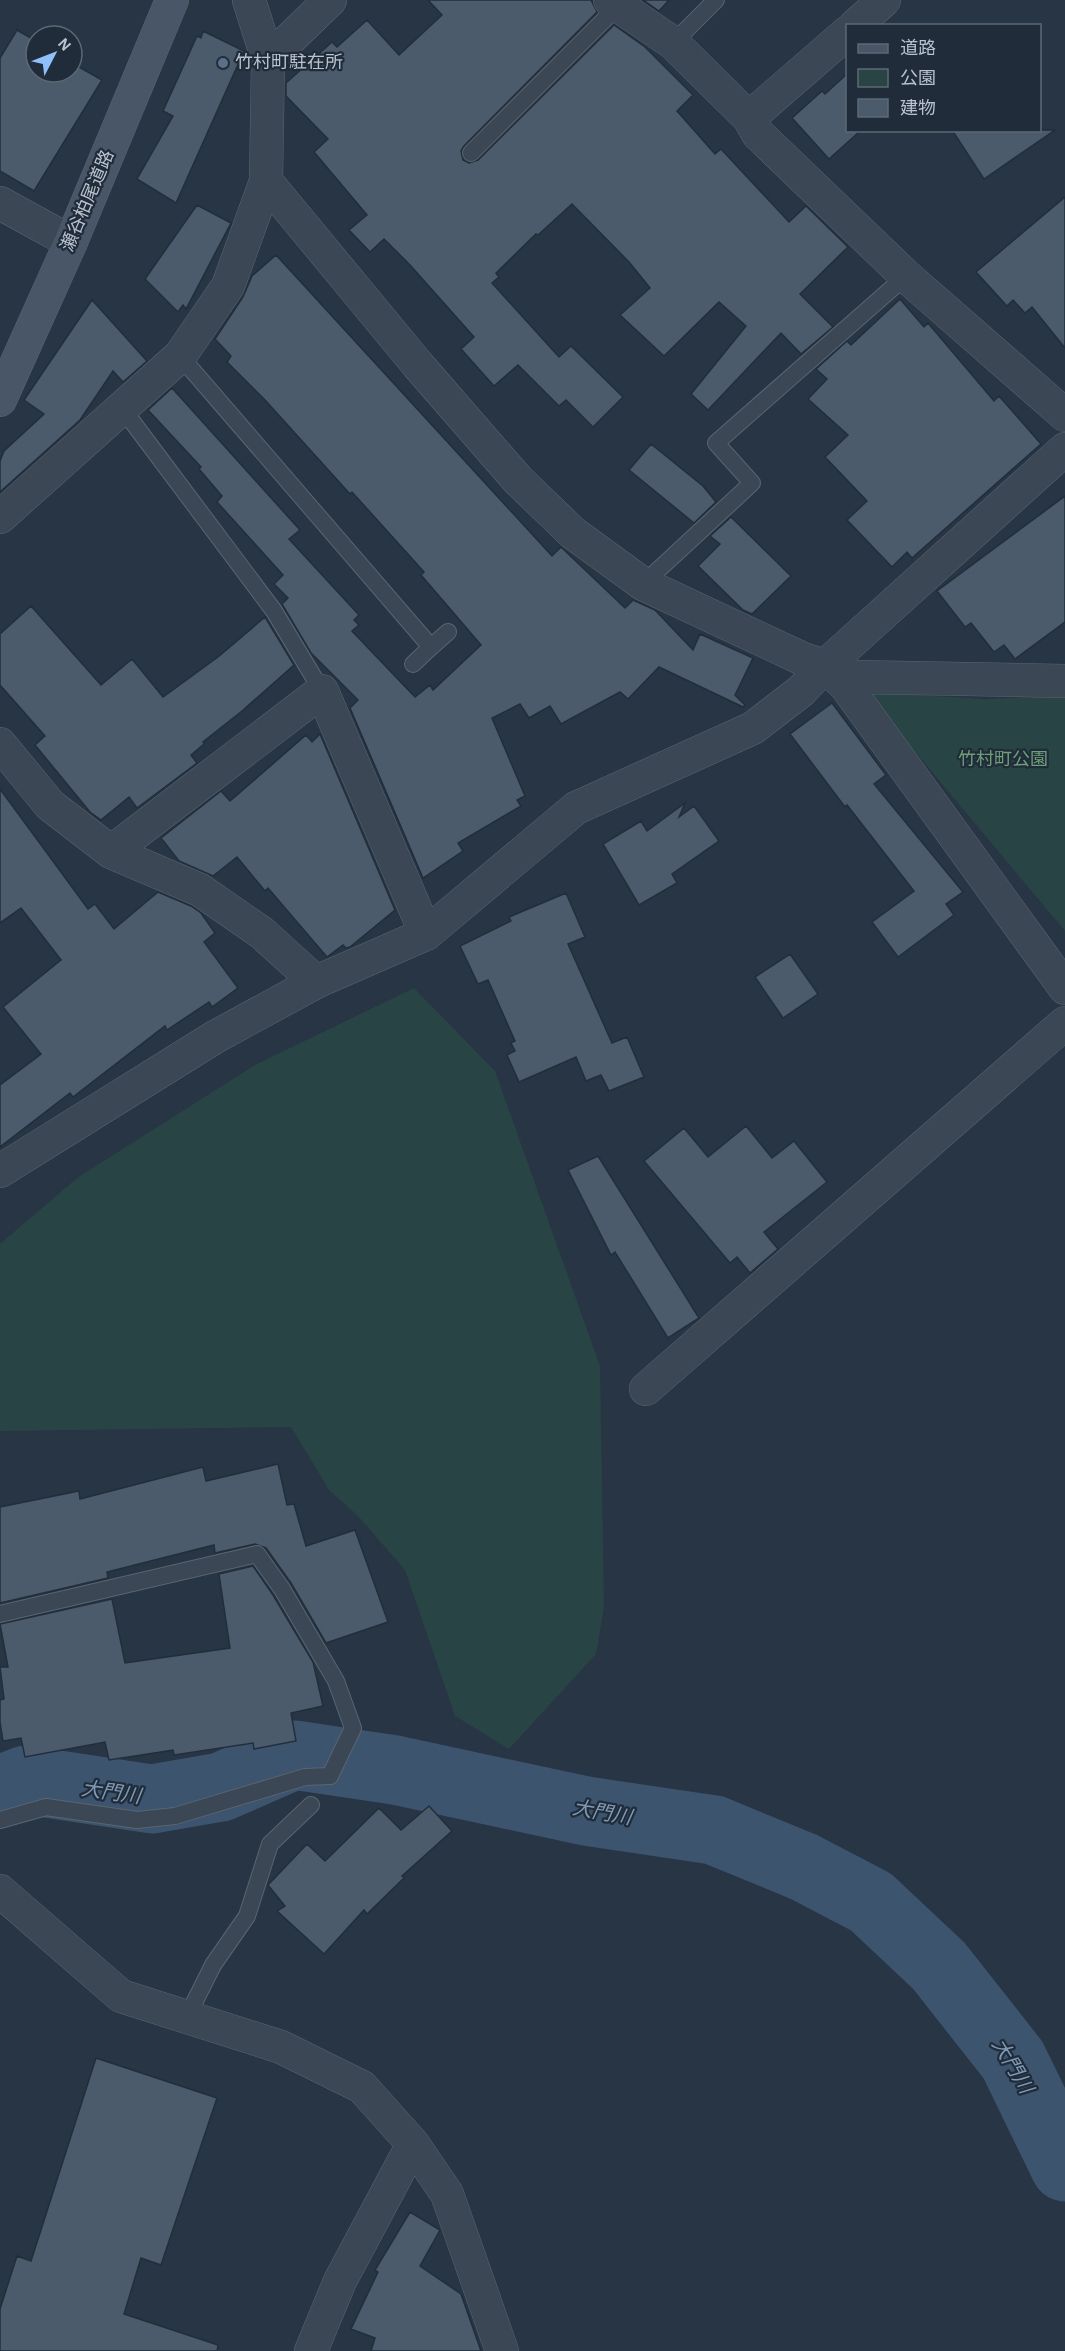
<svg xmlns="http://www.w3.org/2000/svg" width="1065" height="2351" font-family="'Alegreya Sans','Noto Sans JP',sans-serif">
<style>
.green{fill:#294445}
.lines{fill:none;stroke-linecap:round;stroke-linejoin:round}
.river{stroke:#3c546e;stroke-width:69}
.building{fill:#4b5b6b;stroke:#222e3b;stroke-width:1.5}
.service-casing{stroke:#5a6571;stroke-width:18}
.minor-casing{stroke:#5a6571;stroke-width:34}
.secondary-casing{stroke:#5a6571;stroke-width:34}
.service{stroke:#3b4754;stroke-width:16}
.minor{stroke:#3b4754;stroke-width:33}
.secondary{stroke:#495667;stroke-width:33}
.service-dot{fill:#5c6f8a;stroke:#202c3a;stroke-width:2}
.labels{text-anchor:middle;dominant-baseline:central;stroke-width:4.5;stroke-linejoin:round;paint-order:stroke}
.poi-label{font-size:18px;fill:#b9c2cd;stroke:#202c3a;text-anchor:start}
.street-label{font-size:18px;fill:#b9c2cd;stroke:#202c3a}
.park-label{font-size:18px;fill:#6f9f77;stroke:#202c3a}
.water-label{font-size:20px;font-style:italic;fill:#7f99b5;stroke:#202c3a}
</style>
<rect width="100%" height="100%" fill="#273545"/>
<!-- green -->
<path class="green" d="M 865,692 L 987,699 L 1065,695 L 1065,931 Z
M 414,988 L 495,1071 L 600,1366 L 604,1606 L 596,1654 L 509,1749 L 455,1716 L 405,1570 L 357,1515 L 329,1490 L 291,1427 L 0,1431 L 0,1244 L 77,1178 L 255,1065 Z"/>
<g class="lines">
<!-- river -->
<path class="river" d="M 0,1790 L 26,1780 L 152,1799 L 221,1787 L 294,1755 L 395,1770 L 586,1811 L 714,1830 L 804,1867 L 871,1902 L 939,1966 L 1013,2060 L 1065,2167"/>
</g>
<!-- building -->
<path class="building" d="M 428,0 L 591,0 L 597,12 L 464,146 L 461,151 L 463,160 L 469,163 L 478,160 L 614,25 L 645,47 L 693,95 L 677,111 L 715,154 L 721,149 L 789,222 L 806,206 L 848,247 L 800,294 L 833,327 L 801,354 L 781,333 L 708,410 L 691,394 L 746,326 L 719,302 L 664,356 L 620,315 L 650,288 L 629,262 L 572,204 L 538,235 L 536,234 L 496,273 L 499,277 L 492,283 L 559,357 L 571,346 L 623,397 L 593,427 L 566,400 L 559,406 L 518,365 L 494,386 L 461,349 L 474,337 L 410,265 L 384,239 L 370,252 L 349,230 L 367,215 L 314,152 L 328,139 L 286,96 L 286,83 L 332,42 L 337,47 L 367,20 L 399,55 L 442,15 Z
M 643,0 L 669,0 L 659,11 Z
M 17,30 L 36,41 L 36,72 L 72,72 L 72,63 L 102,80 L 34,191 L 0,171 L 0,58 Z
M 203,31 L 244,51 L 176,203 L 137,179 L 173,116 L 163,111 L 197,36 L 201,38 Z
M 848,73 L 848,130 L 859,132 L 829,159 L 792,118 L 822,91 L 825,94 Z
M 952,130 L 1055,130 L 984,179 Z
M 1065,197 L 1065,348 L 1032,307 L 1025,313 L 1013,300 L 1007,306 L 976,272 Z
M 197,205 L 231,223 L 186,309 L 183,305 L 178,312 L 145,279 Z
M 276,255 L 552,556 L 561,547 L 625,608 L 633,600 L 655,610 L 693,650 L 700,634 L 753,658 L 735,695 L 745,705 L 743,707 L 659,667 L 628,699 L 620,692 L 561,724 L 550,706 L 529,718 L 520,704 L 492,718 L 525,796 L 517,800 L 521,806 L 458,843 L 463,851 L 423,878 L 350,708 L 358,700 L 311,653 L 282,604 L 288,598 L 274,584 L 283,575 L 217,502 L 222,496 L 199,469 L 201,467 L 148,410 L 172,388 L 300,530 L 289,539 L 359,615 L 354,620 L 359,625 L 352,631 L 415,697 L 430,685 L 433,690 L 481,645 L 421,575 L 424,572 L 352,492 L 350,494 L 265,400 L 227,362 L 231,356 L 215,339 L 243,297 L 252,276 Z
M 900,299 L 924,327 L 928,323 L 994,401 L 999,396 L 1041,444 L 912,558 L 907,552 L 892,567 L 847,520 L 867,501 L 825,457 L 848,435 L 808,399 L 827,379 L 816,369 L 847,341 L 851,345 Z
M 92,300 L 147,361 L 123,382 L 113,371 L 80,420 L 0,492 L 0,461 L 4,451 L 44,414 L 24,400 Z
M 651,444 L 703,486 L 716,502 L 694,523 L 629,470 Z
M 1065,496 L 1065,622 L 1015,659 L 1004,645 L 994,652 L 971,623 L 965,627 L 937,591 Z
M 731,517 L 791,576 L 752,614 L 743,610 L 698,566 L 720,544 L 710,536 Z
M 31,606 L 101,685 L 132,659 L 163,697 L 218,657 L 265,617 L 294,665 L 242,711 L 203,742 L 204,744 L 191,755 L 197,763 L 137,808 L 129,797 L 101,820 L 90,812 L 35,745 L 45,736 L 0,685 L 0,634 Z
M 832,703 L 886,775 L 874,784 L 963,892 L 946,904 L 954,915 L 898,957 L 872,922 L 914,891 L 847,805 L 845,807 L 790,734 Z
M 320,734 L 395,910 L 350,947 L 346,948 L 343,945 L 327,957 L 268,888 L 265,891 L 237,857 L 213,876 L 179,861 L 161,838 L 221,791 L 230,801 L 306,735 L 312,742 Z
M 0,789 L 88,909 L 95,904 L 114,929 L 158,892 L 191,906 L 201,913 L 215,933 L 204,942 L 238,988 L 212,1007 L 209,1002 L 167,1030 L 165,1026 L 73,1097 L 70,1093 L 0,1147 L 0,1085 L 41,1054 L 3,1007 L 61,960 L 21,908 L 0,923 Z
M 685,803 L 679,817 L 694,806 L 719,841 L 672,874 L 677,883 L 639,905 L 603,844 L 641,821 L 647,831 Z
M 566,893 L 585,937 L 568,944 L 612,1043 L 627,1037 L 644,1077 L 609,1091 L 601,1075 L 586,1081 L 576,1057 L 519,1082 L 507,1055 L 515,1051 L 511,1043 L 515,1041 L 488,980 L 478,984 L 460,946 L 511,921 L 509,917 Z
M 790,954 L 818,994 L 783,1018 L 755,977 Z
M 746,1126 L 772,1158 L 794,1141 L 827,1182 L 764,1232 L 778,1249 L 750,1273 L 737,1257 L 730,1263 L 644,1161 L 684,1128 L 708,1157 Z
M 598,1156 L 699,1318 L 668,1338 L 615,1252 L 611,1255 L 568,1170 Z
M 278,1464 L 287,1505 L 294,1504 L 306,1546 L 355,1530 L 388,1622 L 326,1643 L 291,1583 L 266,1548 L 255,1544 L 215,1553 L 214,1545 L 107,1572 L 108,1578 L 0,1603 L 0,1507 L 79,1491 L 80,1499 L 203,1467 L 206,1481 Z
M 253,1566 L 273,1595 L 313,1662 L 323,1706 L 291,1713 L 296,1741 L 254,1749 L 253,1743 L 174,1755 L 173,1750 L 109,1760 L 105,1742 L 25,1757 L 21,1738 L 3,1741 L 0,1722 L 0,1700 L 4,1699 L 0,1667 L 8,1667 L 0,1624 L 112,1599 L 125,1663 L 230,1648 L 219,1574 Z
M 429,1806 L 452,1831 L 402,1876 L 404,1878 L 367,1914 L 364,1910 L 324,1954 L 277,1911 L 285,1906 L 268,1885 L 307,1844 L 325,1861 L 379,1808 L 401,1830 Z
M 96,2058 L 217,2098 L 161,2265 L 141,2258 L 124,2314 L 218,2345 L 217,2351 L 0,2351 L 0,2309 L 17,2256 L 31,2261 Z
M 410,2212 L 440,2230 L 420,2266 L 461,2294 L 481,2351 L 371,2351 L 375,2338 L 351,2329 L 378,2272 L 375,2270 Z"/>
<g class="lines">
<defs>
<path id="service" d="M 673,43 L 716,0
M 471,153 L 617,7
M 180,356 L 431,647 L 448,632
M 122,408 L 274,611 L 322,691
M 643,584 L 752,483 L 716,443 L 906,276
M 413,664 L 431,647
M 0,1614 L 257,1554 L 282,1589 L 336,1681 L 353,1728 L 330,1776 L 305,1777 L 175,1816 L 137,1820 L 46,1807 L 0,1820
M 187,2017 L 213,1965 L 247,1916 L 270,1844 L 311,1805"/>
<path id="minor" d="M 249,0 L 268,60 L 266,181 L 418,365 L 518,480 L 573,533 L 643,584 L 803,659 L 825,666 L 846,686 L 1065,988
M 610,0 L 673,43 L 749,118 L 758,134 L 906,276 L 1065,415
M 855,26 L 884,0
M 268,60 L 330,0
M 749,118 L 848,32
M 0,203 L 71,242
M 0,517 L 180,356 L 228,286 L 266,181
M 826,666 L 855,677 L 1065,681
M 0,744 L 50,805 L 111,852 L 200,890 L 262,933 L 316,982
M 111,852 L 322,691 L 426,934
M 0,1171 L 215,1037 L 316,982 L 426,934 L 576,808 L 753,728 L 801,691 L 825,666 L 1065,449
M 646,1389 L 1065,1023
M 0,1891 L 121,1996 L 281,2047 L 362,2087 L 413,2144 L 447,2194 L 502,2351
M 311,2351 L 340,2281 L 413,2144"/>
<path id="secondary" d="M 0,400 L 71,242 L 172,0"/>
</defs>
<!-- service casing -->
<use href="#service" class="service-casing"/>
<!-- minor casing -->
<use href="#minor" class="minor-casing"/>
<!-- secondary casing -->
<use href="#secondary" class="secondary-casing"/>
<!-- service -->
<use href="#service" class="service"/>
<!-- minor -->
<use href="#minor" class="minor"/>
<!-- secondary -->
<use href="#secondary" class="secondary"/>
</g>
<!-- markers -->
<circle class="service-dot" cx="223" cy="63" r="6"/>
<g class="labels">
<!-- poi labels -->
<g class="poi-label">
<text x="235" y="63">竹村町駐在所</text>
</g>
<!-- street labels -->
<g class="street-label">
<text transform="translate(88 201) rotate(-67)">瀬谷柏尾道路</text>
</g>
<!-- park labels -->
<g class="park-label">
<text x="1003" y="760">竹村町公園</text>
</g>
<!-- water labels -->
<g class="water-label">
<text transform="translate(111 1793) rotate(8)">大門川</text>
<text transform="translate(602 1813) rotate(10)">大門川</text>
<text transform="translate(1012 2066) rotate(59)">大門川</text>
</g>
</g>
<!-- legend -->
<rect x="846" y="24" width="195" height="108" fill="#202c3a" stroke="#5d6875" stroke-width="1.5"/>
<rect x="858" y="44" width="30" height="9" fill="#495667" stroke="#5d6875" stroke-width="1.5"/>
<text x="900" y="54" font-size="18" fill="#b9c2cd">道路</text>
<rect x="858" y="69" width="30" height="18" fill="#294445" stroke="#5d6875" stroke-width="1.5"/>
<text x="900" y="84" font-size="18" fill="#b9c2cd">公園</text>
<rect x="858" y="99" width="30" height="18" fill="#4b5b6b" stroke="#5d6875" stroke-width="1.5"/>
<text x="900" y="114" font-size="18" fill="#b9c2cd">建物</text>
<!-- north arrow -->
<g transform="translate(54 54) rotate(48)"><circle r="28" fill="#202c3a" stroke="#5d6875" stroke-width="1.5"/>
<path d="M0-4.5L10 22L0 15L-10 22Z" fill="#90c0fb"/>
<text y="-9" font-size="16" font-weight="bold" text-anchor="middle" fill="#b9c2cd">N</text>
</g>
</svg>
